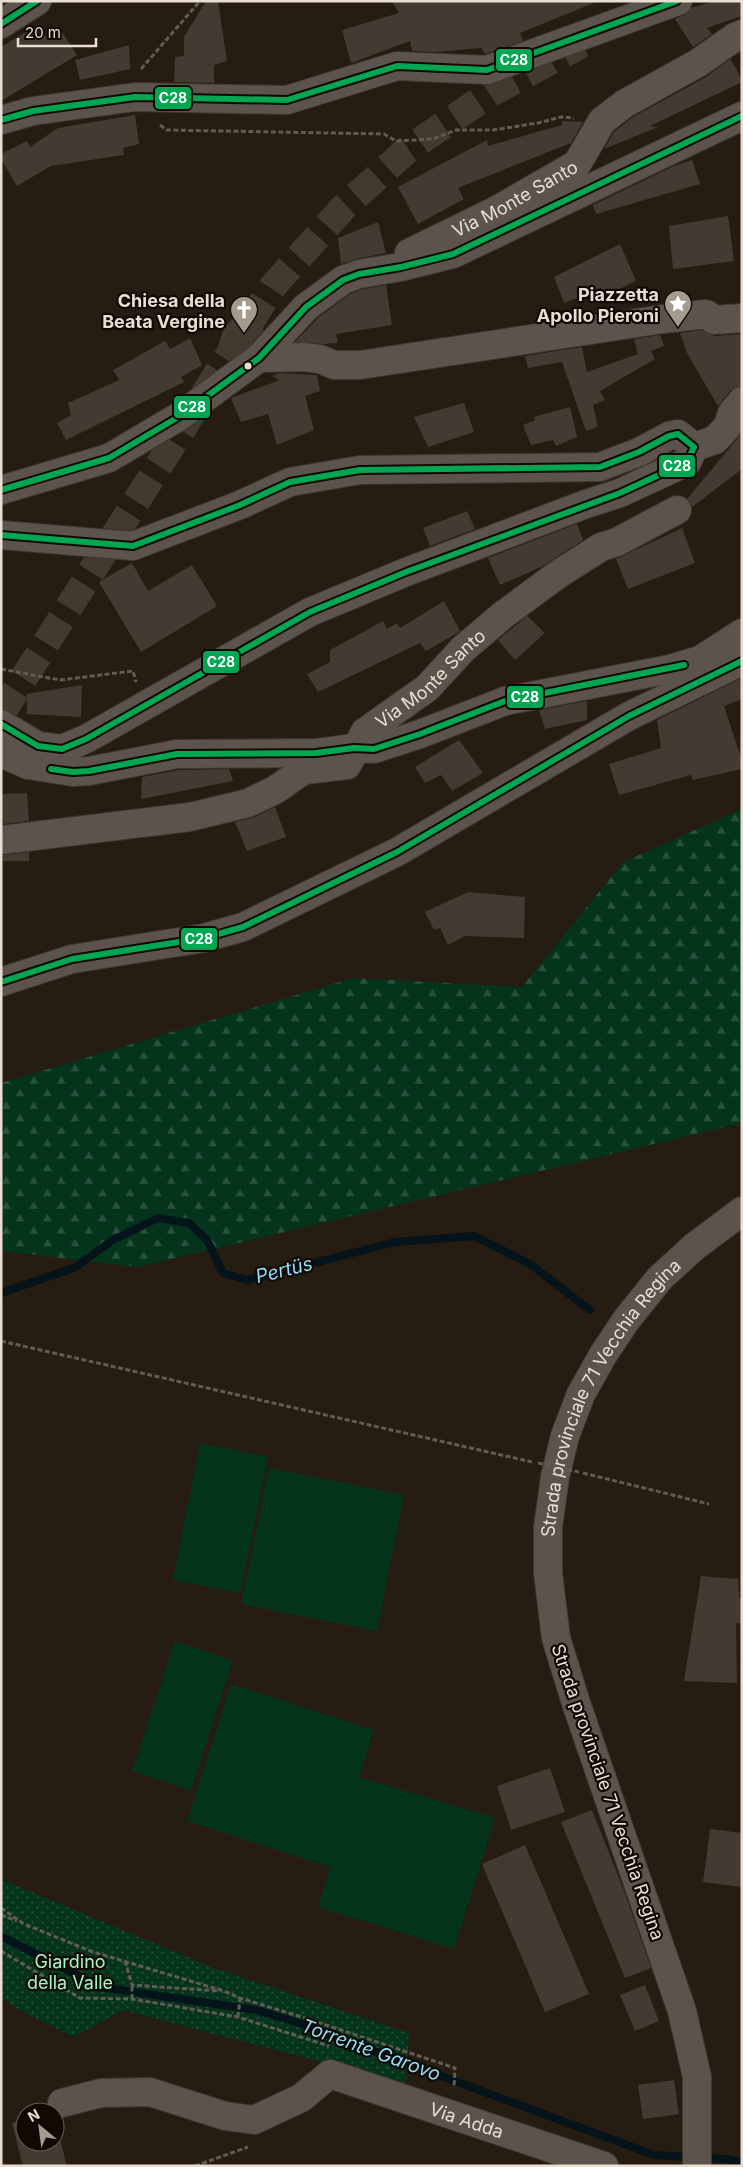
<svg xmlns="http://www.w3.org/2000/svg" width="743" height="2167" font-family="Inter,sans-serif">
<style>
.green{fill:url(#green-dots)}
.forest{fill:url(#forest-firs)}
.pitch{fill:#05341d}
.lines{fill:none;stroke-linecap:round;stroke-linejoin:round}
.stream{stroke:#04141a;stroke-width:8}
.building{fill:#433b32}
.highway-tunnel{stroke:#43392e;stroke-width:28;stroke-dasharray:28 14;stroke-linecap:butt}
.minor-casing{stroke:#3f3730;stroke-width:30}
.path{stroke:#625b53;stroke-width:3;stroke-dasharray:5 2.5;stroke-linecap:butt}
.minor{stroke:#5c544c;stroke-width:28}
.path-bridge{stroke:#625b53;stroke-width:3;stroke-dasharray:5 2.5;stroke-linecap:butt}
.bus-1-casing{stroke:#110903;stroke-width:10}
.bus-1{stroke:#00a651;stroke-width:6}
.bus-dot{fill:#eaded2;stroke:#110903;stroke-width:2}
.labels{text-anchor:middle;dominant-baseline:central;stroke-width:4.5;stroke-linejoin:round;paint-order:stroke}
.street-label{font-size:18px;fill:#eaded2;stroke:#110903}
.poi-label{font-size:18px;font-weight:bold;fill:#eaded2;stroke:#110903;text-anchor:end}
.park-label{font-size:18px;fill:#a2f8c4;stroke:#110903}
.water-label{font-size:19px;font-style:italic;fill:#90defd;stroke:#110903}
.line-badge{stroke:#110903;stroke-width:2}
.badge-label{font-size:14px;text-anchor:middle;font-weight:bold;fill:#fff}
</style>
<defs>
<pattern id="green-dots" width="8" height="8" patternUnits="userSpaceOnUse" patternTransform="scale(1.25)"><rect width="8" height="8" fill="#05341d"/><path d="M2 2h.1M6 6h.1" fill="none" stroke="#2a513d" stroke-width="1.8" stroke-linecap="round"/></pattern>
<pattern id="forest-firs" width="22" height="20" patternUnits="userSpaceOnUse" patternTransform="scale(1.25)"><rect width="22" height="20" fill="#05341d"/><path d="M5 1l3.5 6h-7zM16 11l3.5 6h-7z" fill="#2a513d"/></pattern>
</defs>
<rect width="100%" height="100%" fill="#261c11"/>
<!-- green -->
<path class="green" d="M 1,1879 L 211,1967 L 409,2033 L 406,2084 L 123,2010 L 73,2037 L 16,2008 L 1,1997 Z"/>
<!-- forest -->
<path class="forest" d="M 742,809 L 742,1123 L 137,1267 L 1,1251 L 1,1083 L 353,978 L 522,987 L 623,862 Z"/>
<!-- pitch -->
<path class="pitch" d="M 200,1443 L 268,1457 L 240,1593 L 173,1580 Z
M 269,1468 L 404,1495 L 377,1631 L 241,1604 Z
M 175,1641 L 233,1661 L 191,1790 L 132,1771 Z
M 231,1684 L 374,1730 L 359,1777 L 495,1818 L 454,1949 L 318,1907 L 330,1867 L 187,1821 Z"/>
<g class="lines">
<!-- stream -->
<path class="stream" d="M 1,1293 L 74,1268 L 113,1240 L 158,1218 L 189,1223 L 207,1240 L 223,1273 L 248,1280 L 395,1242 L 474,1236 L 530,1264 L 590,1310
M 1,1936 L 100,1987 L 256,2010 L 296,2022 L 654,2155 L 726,2159 L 742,2162"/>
</g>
<!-- building -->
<path class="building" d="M 206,1 L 218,1 L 227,61 L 214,65 L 214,83 L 174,82 L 175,57 L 184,56 L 184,37 Z
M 392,1 L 596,1 L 596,2 L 520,33 L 523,41 L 485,54 L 481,48 L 436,52 L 412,51 L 410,41 L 351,63 L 342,30 L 399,13 Z
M 715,1 L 742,1 L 742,16 L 707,28 L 712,34 L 693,47 L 675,19 L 684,15 L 691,8 Z
M 34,27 L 48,38 L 62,32 L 77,55 L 1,101 L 1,47 Z
M 129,45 L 130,69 L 80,80 L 75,60 Z
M 730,59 L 736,68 L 742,82 L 650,126 L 658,127 L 604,149 L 614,132 L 633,117 L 706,77 Z
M 135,115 L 139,144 L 123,148 L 124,155 L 51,166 L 17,186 L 1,159 L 1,154 L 27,141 L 30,147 L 58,128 Z
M 562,121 L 583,122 L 571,143 L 458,188 L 464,199 L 418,224 L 398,187 L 487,140 L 488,146 L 562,125 Z
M 692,160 L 700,184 L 596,214 L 593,205 L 674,166 Z
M 728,216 L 734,261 L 673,269 L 669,226 Z
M 378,222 L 386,253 L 356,259 L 341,264 L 338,238 Z
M 620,244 L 636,281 L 605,296 L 601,288 L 564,303 L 554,277 Z
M 386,285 L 392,325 L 336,334 L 338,343 L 323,344 L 295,342 L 319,317 L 350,294 L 363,289 Z
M 240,312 L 264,330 L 249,346 L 235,356 L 218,347 L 224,327 Z
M 702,330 L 715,336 L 742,334 L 742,386 L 730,391 L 718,406 L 687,353 L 680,333 Z
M 660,335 L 664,346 L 651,351 L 655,359 L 600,391 L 605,400 L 593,405 L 598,427 L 586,431 L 562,362 L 528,368 L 525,356 L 582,347 L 587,372 L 638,354 L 634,339 Z
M 190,338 L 202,365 L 181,377 L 184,382 L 66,440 L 57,423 L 71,415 L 68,403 L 119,380 L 113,370 L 165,341 L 170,349 Z
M 280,373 L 317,375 L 320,391 L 305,396 L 314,430 L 277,445 L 268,414 L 241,422 L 231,398 L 280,380 L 272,376 Z
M 464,403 L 474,432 L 428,447 L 414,417 Z
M 570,407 L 577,437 L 556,446 L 553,440 L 531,445 L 523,425 L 535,420 L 534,417 Z
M 742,433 L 742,469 L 692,507 L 687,499 Z
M 467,511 L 475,529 L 430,546 L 423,528 Z
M 577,524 L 583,540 L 541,567 L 500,585 L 488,558 Z
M 682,528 L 695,563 L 628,589 L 616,559 Z
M 132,563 L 148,591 L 192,565 L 217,606 L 141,652 L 99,582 Z
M 444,601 L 460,631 L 459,632 L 426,651 L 420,643 L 318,692 L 307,674 L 330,662 L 330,650 L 383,621 L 387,629 L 397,623 L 400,628 Z
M 527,616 L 545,633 L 515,660 L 498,640 Z
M 742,678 L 742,699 L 724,706 L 742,761 L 742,769 L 693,780 L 691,775 L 619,795 L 609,764 L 661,748 L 657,720 Z
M 82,685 L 81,717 L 27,714 L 27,694 Z
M 587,701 L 587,720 L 545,729 L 539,710 Z
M 459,740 L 483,773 L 452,791 L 441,775 L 425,783 L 415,767 Z
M 229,769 L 233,781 L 141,799 L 142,777 L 179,770 Z
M 27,793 L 29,821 L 3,824 L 3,820 L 1,820 L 1,794 Z
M 275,807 L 286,837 L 247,851 L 235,822 L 255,817 Z
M 29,852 L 29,861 L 3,861 L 3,855 Z
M 468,892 L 525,897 L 524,938 L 465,936 L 448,945 L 440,928 L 434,930 L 425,912 Z
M 701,1576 L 738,1579 L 739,1598 L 742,1598 L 742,1624 L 736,1623 L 737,1683 L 684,1681 Z
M 550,1768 L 565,1812 L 511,1830 L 497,1786 Z
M 592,1810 L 623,1888 L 651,1968 L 625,1978 L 561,1822 Z
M 710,1829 L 742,1833 L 742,1887 L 703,1882 Z
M 525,1845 L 589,1994 L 545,2012 L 482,1864 Z
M 645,1985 L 659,2021 L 635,2031 L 620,1995 Z
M 674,2080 L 679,2114 L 643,2119 L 638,2085 Z
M 25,2119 L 25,2142 L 55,2142 L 55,2120 L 67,2166 L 23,2166 L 12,2123 Z"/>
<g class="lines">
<!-- highway-tunnel -->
<path class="highway-tunnel" d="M 1,714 L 273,286 L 344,207 L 407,150 L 491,93 L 582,44"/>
<defs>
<g id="minor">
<path d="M 1,24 L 37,1"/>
<path d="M 1,120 L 33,111 L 135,97 L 287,100 L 397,66 L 487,70 L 678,1"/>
<path id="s1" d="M 409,253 L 497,210 L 577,164 L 602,121 L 624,104 L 698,63 L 735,37 L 742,34"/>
<path d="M 259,358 L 302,357 L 320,359 L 334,365 L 360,365 L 663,319 L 706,314 L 714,320 L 742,318"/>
<path d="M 694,447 L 715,440 L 728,426 L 732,413 L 742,401"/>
<path d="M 1,490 L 109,458 L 180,416 L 259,358 L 306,307 L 343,280 L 359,274 L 401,267 L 453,254 L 742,116"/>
<path d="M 1,535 L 133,546 L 240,505 L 290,482 L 360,470 L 600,467 L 639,452 L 669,436 L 678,434 L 694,447 L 687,462 L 620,493 L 586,504 L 406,572 L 310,612 L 86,739 L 62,749 L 38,746 L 1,724"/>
<path d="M 1,753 L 28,765 L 73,772 L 89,771 L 177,754 L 316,753 L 354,748 L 374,749 L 420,734 L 505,701 L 670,669 L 700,660 L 742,633"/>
<path id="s2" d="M 1,840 L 190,817 L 248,803 L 275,790 L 304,770 L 347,765 L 365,732 L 427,688 L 463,649 L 503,615 L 557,575 L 601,547 L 617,542 L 677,510"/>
<path d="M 1,982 L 72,959 L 204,938 L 243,927 L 397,852 L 629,716 L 742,661"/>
<path id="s3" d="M 62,2103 L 101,2093 L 150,2092 L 225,2116 L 254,2120 L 301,2098 L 330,2074 L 604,2166"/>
<path id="s4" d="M 697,2166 L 697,2077 L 682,2011 L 576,1703 L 556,1638 L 548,1573 L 548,1527 L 555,1477 L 565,1436 L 581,1394 L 603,1355 L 627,1319 L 660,1278 L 694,1247 L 742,1211"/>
</g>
</defs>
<!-- minor casing -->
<use href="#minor" class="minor-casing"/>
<!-- path -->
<path class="path" d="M 141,69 L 200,1
M 160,125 L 167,130 L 384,134 L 396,141 L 433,139 L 456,130 L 493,130 L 538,123 L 561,117 L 574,118
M 1,669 L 60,680 L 133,671 L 136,682
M 1,1341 L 532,1462
M 583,1473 L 709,1504
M 1,1908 L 24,1924 L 93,1952 L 224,1991 L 240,1998 L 308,2019 L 455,2068 L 454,2088
M 1,1915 L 17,1921
M 1,1951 L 80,1998 L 132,1999 L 238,2017 L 329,2046
M 125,1961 L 132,1985 L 219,1991
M 132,1999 L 132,1985
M 238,2017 L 240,1998
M 195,2166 L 248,2147"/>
<!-- minor -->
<use href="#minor" class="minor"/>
<!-- path-bridge -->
<path class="path-bridge" d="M 538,1463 L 579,1472"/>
<defs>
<path id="bus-1" d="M 1,24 L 37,1
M 1,120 L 33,111 L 135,97 L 287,100 L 397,66 L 487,70 L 677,1
M 1,490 L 109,458 L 180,416 L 259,358 L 306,307 L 343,280 L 359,274 L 401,267 L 453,254 L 742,116
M 1,535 L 133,546 L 240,505 L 290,482 L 360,470 L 600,467 L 639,452 L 669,436 L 678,434 L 694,447 L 687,462 L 620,493 L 406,572 L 310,612 L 86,739 L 62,749 L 38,746 L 1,724
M 51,769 L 73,772 L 89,771 L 177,754 L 316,753 L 354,748 L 374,749 L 420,734 L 505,701 L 684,665
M 1,982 L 72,959 L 204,938 L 243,927 L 397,852 L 629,716 L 742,661"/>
</defs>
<!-- bus-1 casing -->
<use href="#bus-1" class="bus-1-casing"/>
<!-- bus-1 -->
<use href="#bus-1" class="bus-1"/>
</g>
<!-- icons -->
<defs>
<symbol id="sight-pin" viewBox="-11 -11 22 30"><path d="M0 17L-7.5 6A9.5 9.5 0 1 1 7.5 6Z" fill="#a59a8e" stroke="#110903"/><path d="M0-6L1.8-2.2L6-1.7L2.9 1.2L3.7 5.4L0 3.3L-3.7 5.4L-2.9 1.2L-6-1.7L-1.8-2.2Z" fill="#fff"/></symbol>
<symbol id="church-pin" viewBox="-11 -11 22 30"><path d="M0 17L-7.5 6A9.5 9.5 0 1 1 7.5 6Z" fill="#a59a8e" stroke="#110903"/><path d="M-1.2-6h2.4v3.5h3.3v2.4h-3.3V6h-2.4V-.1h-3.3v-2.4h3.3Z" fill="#fff"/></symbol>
</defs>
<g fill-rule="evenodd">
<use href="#sight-pin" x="662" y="288" width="32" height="43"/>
<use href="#church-pin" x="228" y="294" width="32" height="43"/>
</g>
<!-- markers -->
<circle class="bus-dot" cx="248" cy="366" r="4.5"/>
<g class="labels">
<!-- street labels -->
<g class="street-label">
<text stroke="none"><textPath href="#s1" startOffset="119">Via Monte Santo</textPath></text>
<text stroke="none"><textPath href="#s2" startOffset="481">Via Monte Santo</textPath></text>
<text stroke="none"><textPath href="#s4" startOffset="808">Strada provinciale 71 Vecchia Regina</textPath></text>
<text transform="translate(608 1792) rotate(71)">Strada provinciale 71 Vecchia Regina</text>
<text stroke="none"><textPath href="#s3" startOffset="431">Via Adda</textPath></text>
</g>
<!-- poi labels -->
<g class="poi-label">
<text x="659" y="294">Piazzetta<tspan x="659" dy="21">Apollo Pieroni</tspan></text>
<text x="225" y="300">Chiesa della<tspan x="225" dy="21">Beata Vergine</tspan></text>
</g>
<!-- park labels -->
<g class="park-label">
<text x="70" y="1961">Giardino<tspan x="70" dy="21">della Valle</tspan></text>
</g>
<!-- water labels -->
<g class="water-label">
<text transform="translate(284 1270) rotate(-14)">Pertüs</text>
<text transform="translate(371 2050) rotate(20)">Torrente Garovo</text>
</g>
</g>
<g class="line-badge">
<rect x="495" y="48" width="38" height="24" rx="5" fill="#00a651"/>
<rect x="154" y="86" width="38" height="24" rx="5" fill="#00a651"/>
<rect x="173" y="395" width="38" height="24" rx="5" fill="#00a651"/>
<rect x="658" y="454" width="38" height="24" rx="5" fill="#00a651"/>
<rect x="202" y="650" width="38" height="24" rx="5" fill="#00a651"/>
<rect x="506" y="685" width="38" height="24" rx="5" fill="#00a651"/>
<rect x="180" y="927" width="38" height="24" rx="5" fill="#00a651"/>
</g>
<g class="badge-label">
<text x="514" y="65">C28</text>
<text x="173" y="103">C28</text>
<text x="192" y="412">C28</text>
<text x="677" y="471">C28</text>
<text x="221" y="667">C28</text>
<text x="525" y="702">C28</text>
<text x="199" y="944">C28</text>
</g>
<!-- border -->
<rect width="743" height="2167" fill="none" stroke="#eaded2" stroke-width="5"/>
<!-- north arrow -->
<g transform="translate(40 2127) rotate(331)"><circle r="24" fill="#110903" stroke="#685e56"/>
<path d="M0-4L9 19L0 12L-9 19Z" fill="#a59a8e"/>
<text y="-8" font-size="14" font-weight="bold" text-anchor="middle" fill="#eaded2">N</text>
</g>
<!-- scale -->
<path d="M18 38v8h78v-8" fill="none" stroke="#eaded2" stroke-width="2.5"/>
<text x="25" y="38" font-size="15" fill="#eaded2" stroke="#110903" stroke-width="4" paint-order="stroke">20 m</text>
</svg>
